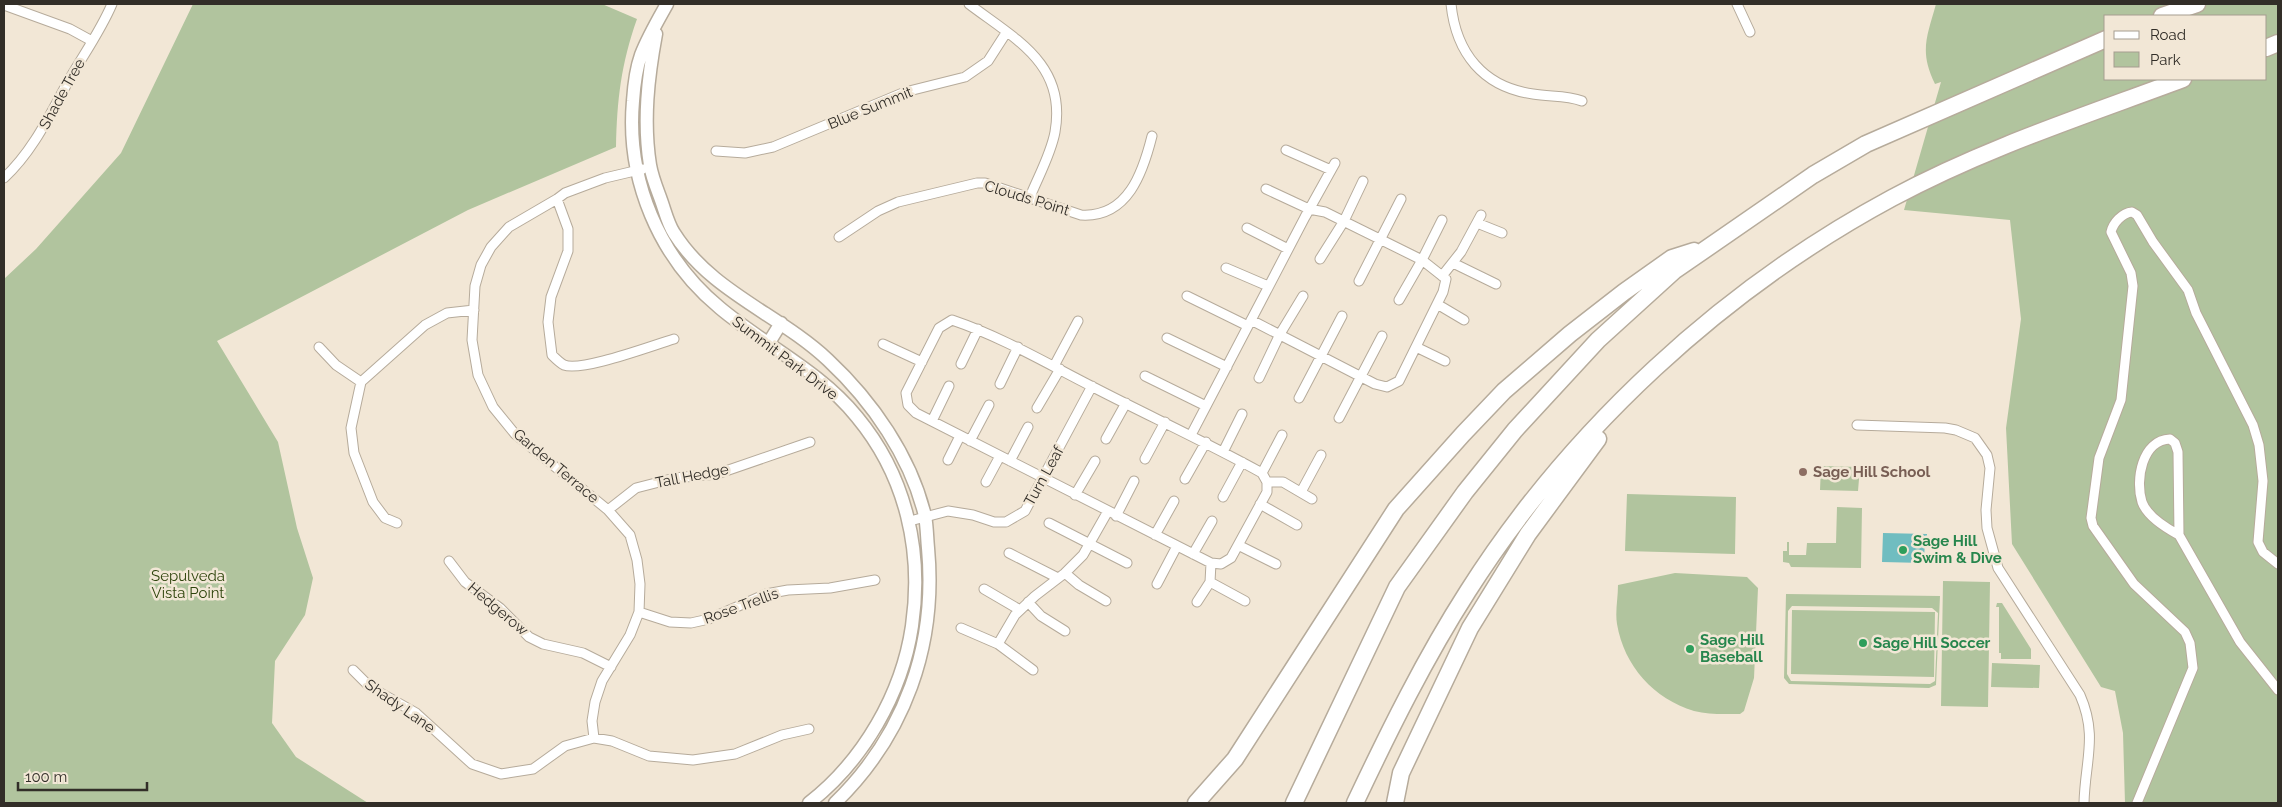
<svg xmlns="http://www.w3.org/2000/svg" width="2282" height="807" font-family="Raleway,sans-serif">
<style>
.green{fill:#b1c49e;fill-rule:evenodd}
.water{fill:#70bdc0}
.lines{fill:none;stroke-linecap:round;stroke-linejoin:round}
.street-casing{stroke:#b6ab9b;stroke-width:11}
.secondary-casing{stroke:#b6ab9b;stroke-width:15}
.highway-casing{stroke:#b6ab9b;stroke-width:19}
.street{stroke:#fff;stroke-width:9}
.secondary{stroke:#fff;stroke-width:12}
.highway{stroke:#fff;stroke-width:16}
.education-dot{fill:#8d6e63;stroke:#f2e7d6;stroke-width:2}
.leisure-dot{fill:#2e9e5b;stroke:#f2e7d6;stroke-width:2}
.labels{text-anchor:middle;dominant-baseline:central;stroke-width:5;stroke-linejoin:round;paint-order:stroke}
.street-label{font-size:15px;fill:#322e28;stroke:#f2e7d6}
.education-label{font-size:15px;font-weight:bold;fill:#785e54;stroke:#f2e7d6;text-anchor:start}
.leisure-label{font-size:15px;font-weight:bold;fill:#27864d;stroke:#f2e7d6;text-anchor:start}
.park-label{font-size:15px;fill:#2e440c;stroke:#f2e7d6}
</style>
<rect width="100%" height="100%" fill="#f2e7d6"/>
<!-- green -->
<path class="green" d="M 193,4 L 602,4 L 637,19 C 621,64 617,100 616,147 L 468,210 L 217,341 L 278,442 L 297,528 L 313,578 L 305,615 L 275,661 L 272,723 L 296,757 L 368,803 L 4,803 L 4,279 L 36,249 L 121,153 Z
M 1936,4 L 2278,4 L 2278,803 L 2125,803 L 2123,733 L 2115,691 L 2101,687 L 2012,544 L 2006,428 L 2021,319 L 2010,220 L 1904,210 L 1941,82 L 1935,84 C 1919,51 1927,37 1936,4 ZM 2106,16 L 2266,16 L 2266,79 L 2106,79 Z
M 1821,466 L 1860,467 L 1858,491 L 1820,490 Z
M 1627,494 L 1736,497 L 1735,554 L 1625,551 Z
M 1837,507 L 1862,508 L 1861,568 L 1791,567 L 1789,563 L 1783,562 L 1783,551 L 1787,551 L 1787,542 L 1789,542 L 1789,555 L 1806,555 L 1807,543 L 1836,543 Z
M 1675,573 L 1747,577 L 1758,588 L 1754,678 L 1744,711 L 1740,714 C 1725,714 1709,715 1694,711 C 1654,699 1624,666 1617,624 C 1615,612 1618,598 1618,585 Z
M 1943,581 L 1990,582 L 1988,707 L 1941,706 Z
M 1786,594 L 1940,596 L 1936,685 L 1929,688 L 1789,684 L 1784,678 ZM 1792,606 L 1932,608 L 1938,613 L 1935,681 L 1930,684 L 1791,681 L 1787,674 L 1788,611 Z
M 1997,603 L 2002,603 L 2031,649 L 2031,659 L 2001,659 L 2001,653 L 1999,653 L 1999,607 L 1996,607 Z
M 1792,610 L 1935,612 L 1934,677 L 1791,674 Z
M 1992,663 L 2040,665 L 2039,688 L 1991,687 Z"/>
<!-- water -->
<path class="water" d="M 1883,533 L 1927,534 L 1927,537 L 1925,537 L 1924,563 L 1882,562 Z"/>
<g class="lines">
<defs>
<path id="street" d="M 969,4 C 1015,39 1067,64 1055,132 C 1051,154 1038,177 1030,197
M 1451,4 C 1456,53 1483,87 1533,94 C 1550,97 1566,95 1582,101
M 1737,4 L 1750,32
M 4,5 L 70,29 L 92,41
M 1286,150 L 1331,170
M 716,151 L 745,153 L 773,147 L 905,92 L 965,77 L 988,61 L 1006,33
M 4,178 C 34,150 50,114 70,78 C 84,54 101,30 112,4
M 557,199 L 568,229 L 568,251 L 551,297 L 548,322 L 552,355 C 555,358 560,363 564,365 C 582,372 653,345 674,339
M 1477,223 L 1502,233
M 1247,228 L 1288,249
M 839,237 L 878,211 L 898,202 L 977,183 L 985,183 L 1081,215 C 1128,218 1143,172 1152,136
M 1320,259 L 1344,221 L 1363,181
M 1453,263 L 1496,284
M 1226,268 L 1268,286
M 1442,276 L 1461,252 L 1481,215
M 1359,281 L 1401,199
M 1187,296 L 1248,326
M 1399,300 L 1422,260 L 1442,220
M 1437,304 L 1464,320
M 952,320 C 1002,337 1046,363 1093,387 C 1149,416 1206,442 1262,473 L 1267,482 L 1267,492 L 1231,558 L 1221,564 L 1211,563 L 916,413 L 908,405 L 906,393 L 939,328 Z
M 1251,320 L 1375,384 L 1387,387 L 1399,381 L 1443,292 L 1446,279 L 1422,260 L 1325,212 L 1309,209 L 1266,189
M 1167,338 L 1227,367
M 883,344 L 922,362
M 319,347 L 336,365 L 361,382
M 1416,347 L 1445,361
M 961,364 L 978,329
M 1054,366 L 1078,321
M 1145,376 L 1206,406
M 1259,378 L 1280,334 L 1303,296
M 1000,384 L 1018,347
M 1299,398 L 1342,316
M 1037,408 L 1060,369
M 1339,418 L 1382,336
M 932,421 L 949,386
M 1857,425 L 1945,428 L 1956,430 L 1975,438 L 1987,455 L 1990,468 L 1986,510 L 1987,528 L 1998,568 L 2080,695 C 2098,736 2085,761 2084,803
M 1191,435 L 1305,217 L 1335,163
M 1106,439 L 1126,403
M 970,441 L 989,405
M 1223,452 L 1242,414
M 1145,459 L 1165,422
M 948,460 L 960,436
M 1010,461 L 1028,427
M 1262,473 L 1282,435
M 1185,479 L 1206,442
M 986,482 L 1000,456
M 1267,482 L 1283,482 L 1312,499
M 1301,492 L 1321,455
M 1075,495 L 1095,461
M 1223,497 L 1242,462
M 1260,504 L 1297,525
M 608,510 L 636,488 L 675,478 L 717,474 L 810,442
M 1116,516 L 1134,481
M 910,521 L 948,511 L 973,515 L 994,522 L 1006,522 L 1025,511 L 1092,386
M 397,523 L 385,518 L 373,502 L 354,453 L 351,428 L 361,382 L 425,325 L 447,313 L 474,310
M 1049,523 L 1127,563
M 1155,535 L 1174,501
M 2179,535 C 2166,528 2147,516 2142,502 C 2135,480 2142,440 2170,439 L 2175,443 L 2178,452 L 2179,535 L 2240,642 L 2278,690
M 1238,545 L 1276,564
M 1009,553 L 1058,578
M 1193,554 L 1212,521
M 449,561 L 465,582 L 500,608 L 529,637 L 543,644 L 583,653 L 611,667
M 1065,573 L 1079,585 L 1106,601
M 1210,582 L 1245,601
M 1157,584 L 1177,546
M 984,589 L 1020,610
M 1028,602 L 1041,616 L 1065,631
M 1197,602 L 1210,582 L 1211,563
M 639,612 L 670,622 L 691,623 L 709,619 L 766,594 L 788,590 L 830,588 L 875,580
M 961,628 L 998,644 L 1033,670
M 998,644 L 1015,615 L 1035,596 L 1065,573 L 1083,555 L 1108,511
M 353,670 L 370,687 L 416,713 L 472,764 L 501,774 L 533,769 L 565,746 L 594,738 L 612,741 L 649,756 L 693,760 L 735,754 L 782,735 L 809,729
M 594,738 L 592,721 L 595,702 L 602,681 L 630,635 L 639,612 L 640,584 L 637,560 L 630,535 L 608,510 L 515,434 L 493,407 L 478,375 L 472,340 L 475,286 L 481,265 L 491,247 L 509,227 L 557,199 L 565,193 L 605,178 L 643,169
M 2137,803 L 2193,668 L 2190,643 L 2185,632 L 2134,584 L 2093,526 L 2091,518 L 2099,458 L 2121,400 L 2133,286 L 2131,273 L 2111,232 C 2113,223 2122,213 2132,212 L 2137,215 L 2153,242 L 2188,290 L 2196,313 L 2253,425 L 2259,445 L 2263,481 L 2258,542 L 2263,552 L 2278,564"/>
<path id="secondary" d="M 667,4 C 658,20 648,37 641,55 C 636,69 634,86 633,101 C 626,179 659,258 720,308 C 764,345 820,371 857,417 C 906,476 923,551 912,626 C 902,694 863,761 809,803
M 656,34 C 648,77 643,121 650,165 C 652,177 657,189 661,200 C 665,211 668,224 674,233 C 711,292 779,314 828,360 C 872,401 911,457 925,516 C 927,526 927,538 928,548 C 937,645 905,735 835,803
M 768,344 L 781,323"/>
<path id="highway" d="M 2162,16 L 2197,4
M 2266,48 L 2278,43
M 1196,803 L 1235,759 L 1396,509 L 1463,434 L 1504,391 L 1570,334 L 1624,292 L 1672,258 L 1694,251
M 1294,803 L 1397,587 L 1465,492 L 1515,430 L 1598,340 L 1674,271 L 1813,175 L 1866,144 L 2106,39
M 1355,803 C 1389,731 1425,658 1468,591 C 1571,429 1723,289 1892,198 C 1985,148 2084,116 2183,79
M 1395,803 L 1401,773 L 1470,628 L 1528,534 L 1598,439"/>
</defs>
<!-- street casing -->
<use href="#street" class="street-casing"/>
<!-- secondary casing -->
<use href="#secondary" class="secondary-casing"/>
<!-- highway casing -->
<use href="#highway" class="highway-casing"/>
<!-- street -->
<use href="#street" class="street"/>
<!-- secondary -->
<use href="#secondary" class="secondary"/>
<!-- highway -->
<use href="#highway" class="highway"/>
</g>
<!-- markers -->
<circle class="education-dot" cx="1803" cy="472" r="5"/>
<g class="leisure-dot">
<circle cx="1903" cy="550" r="5"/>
<circle cx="1863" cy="643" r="5"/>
<circle cx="1690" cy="649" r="5"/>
</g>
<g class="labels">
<!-- street labels -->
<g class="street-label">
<text transform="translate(62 94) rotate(-61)">Shade Tree</text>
<text transform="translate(870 108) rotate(-22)">Blue Summit</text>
<text transform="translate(1027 198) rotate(17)">Clouds Point</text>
<text transform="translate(785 358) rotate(37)">Summit Park Drive</text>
<text transform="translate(556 466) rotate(40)">Garden Terrace</text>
<text transform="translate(692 476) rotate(-11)">Tall Hedge</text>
<text transform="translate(1044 476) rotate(-61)">Turn Leaf</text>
<text transform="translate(741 606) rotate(-20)">Rose Trellis</text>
<text transform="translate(498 609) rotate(40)">Hedgerow</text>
<text transform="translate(400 706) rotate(35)">Shady Lane</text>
</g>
<!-- education labels -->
<g class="education-label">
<text x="1813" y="472">Sage Hill School</text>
</g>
<!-- leisure labels -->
<g class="leisure-label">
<text x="1913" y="541">Sage Hill<tspan x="1913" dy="17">Swim &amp; Dive</tspan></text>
<text x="1700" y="640">Sage Hill<tspan x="1700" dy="17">Baseball</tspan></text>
<text x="1873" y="643">Sage Hill Soccer</text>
</g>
<!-- park labels -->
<g class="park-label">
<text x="188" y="576">Sepulveda<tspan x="188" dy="17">Vista Point</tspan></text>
</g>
</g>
<!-- border -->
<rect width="2282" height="807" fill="none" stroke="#322e28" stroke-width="10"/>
<!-- legend -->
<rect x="2104" y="15" width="162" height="65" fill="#f2e7d6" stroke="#a59d90"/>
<rect x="2114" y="31" width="25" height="8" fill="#ffffff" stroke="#a59d90"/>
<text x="2150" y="40" font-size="15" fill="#322e28">Road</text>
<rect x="2114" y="52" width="25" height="15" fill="#b1c49e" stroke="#a59d90"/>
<text x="2150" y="65" font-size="15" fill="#322e28">Park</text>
<!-- scale -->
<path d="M18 782v8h129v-8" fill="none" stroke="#322e28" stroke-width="2.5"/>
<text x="25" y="782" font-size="15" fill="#322e28" stroke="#f2e7d6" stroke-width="4" paint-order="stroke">100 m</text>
</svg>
